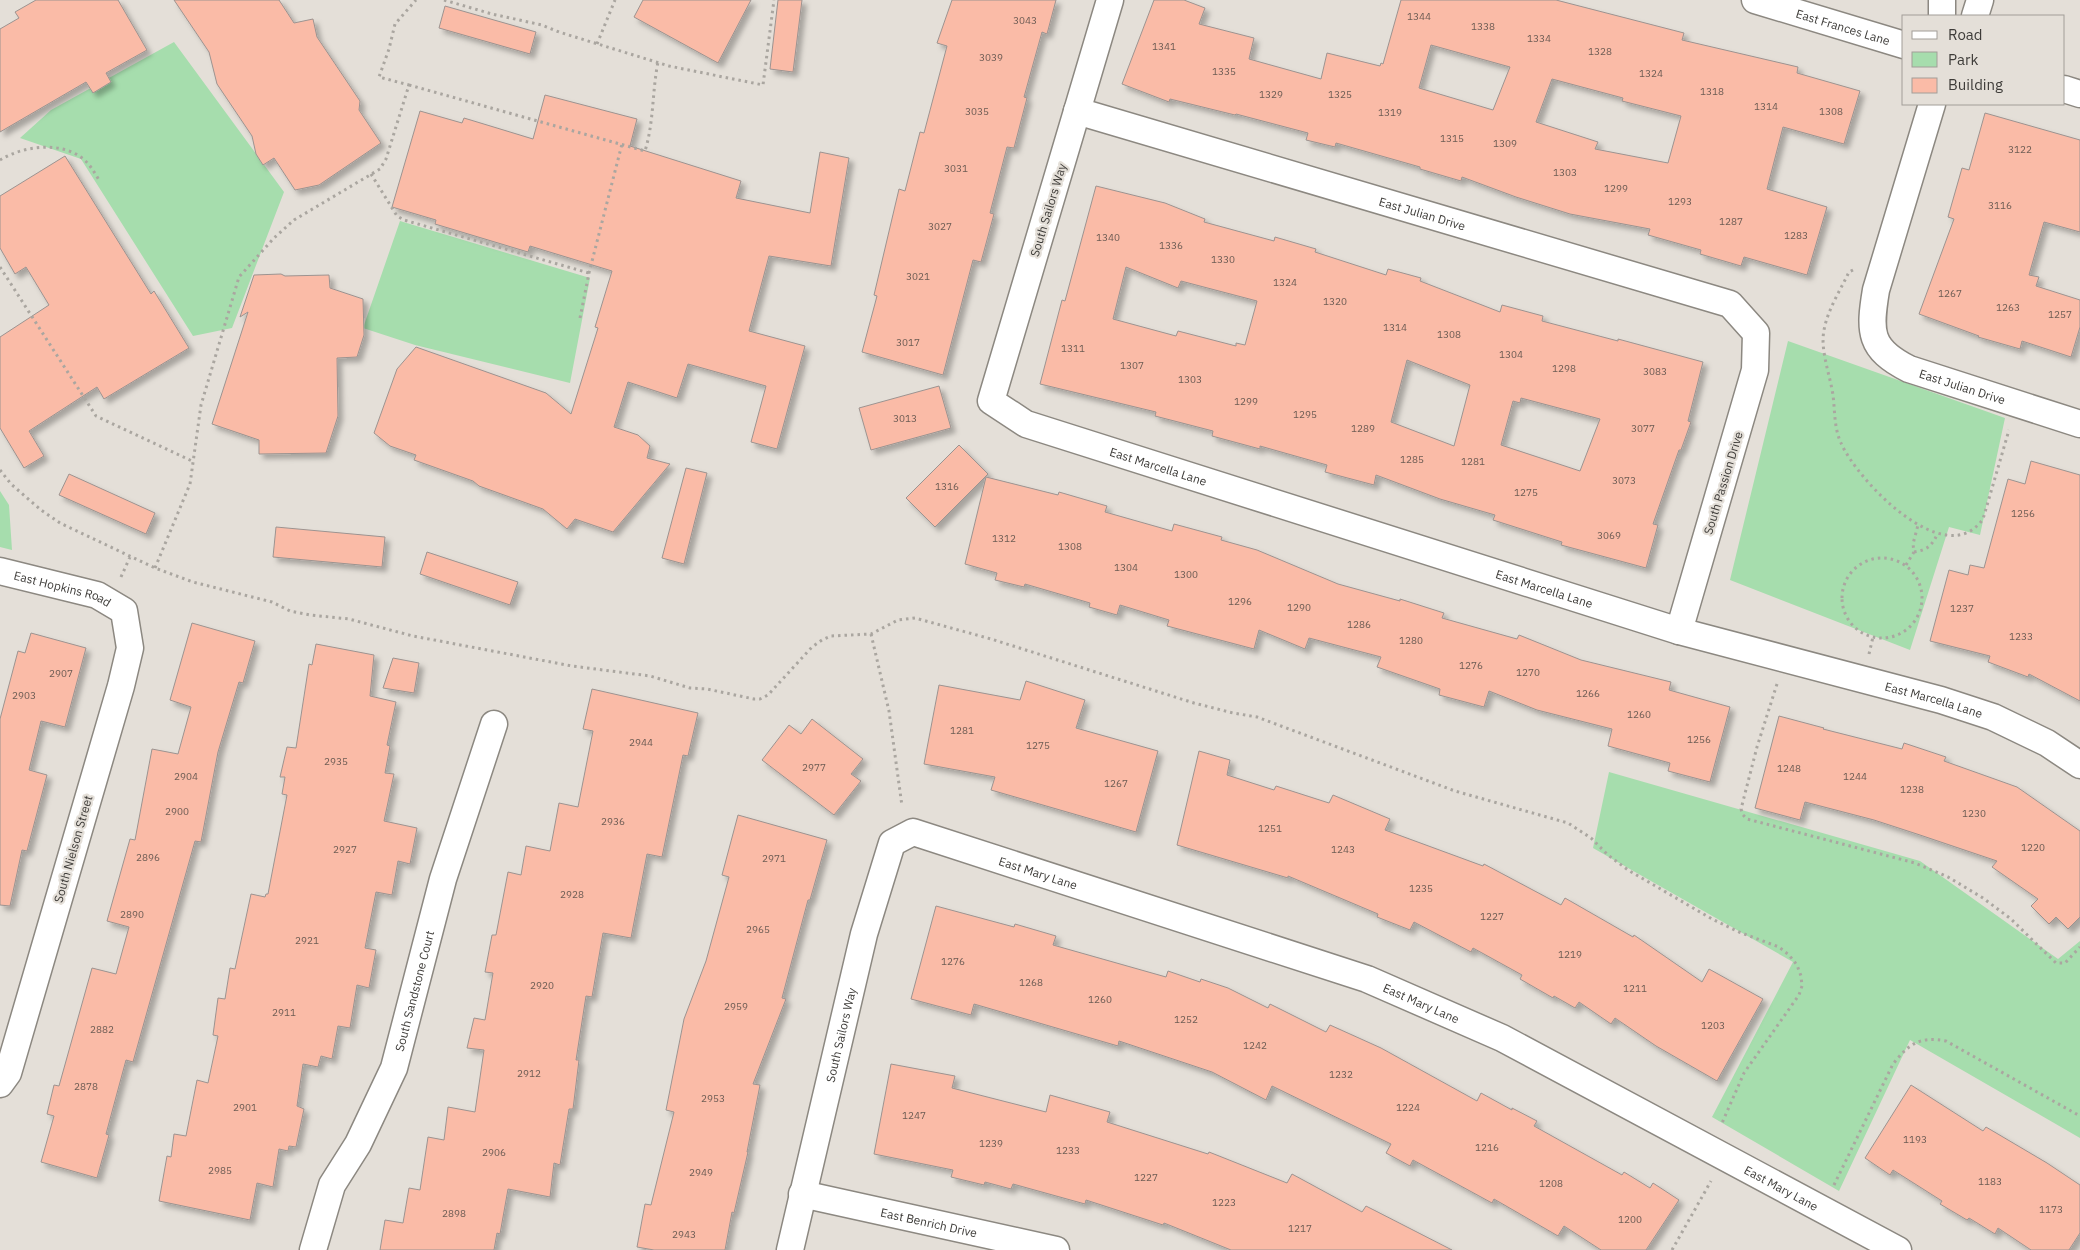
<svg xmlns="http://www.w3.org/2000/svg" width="2080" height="1250" font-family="'IBM Plex Sans',sans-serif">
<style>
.green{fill:#a6ddad}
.building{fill:#fabba7;stroke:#9c9390;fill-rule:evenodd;filter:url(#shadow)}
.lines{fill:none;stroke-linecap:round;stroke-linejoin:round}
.street-casing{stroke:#8c8881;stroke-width:29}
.path{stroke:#aaa6a0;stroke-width:3;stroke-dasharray:2.5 4;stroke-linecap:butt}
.street{stroke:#fff;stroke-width:26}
.labels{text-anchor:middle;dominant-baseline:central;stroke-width:4.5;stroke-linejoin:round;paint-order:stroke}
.number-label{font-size:10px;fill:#6d5c54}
.street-label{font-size:12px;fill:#3e3c39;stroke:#e4dfd8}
</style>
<defs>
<filter id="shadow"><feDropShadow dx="4.5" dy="4.5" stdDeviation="2.5" flood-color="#0004"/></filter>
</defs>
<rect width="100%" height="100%" fill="#e4dfd8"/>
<!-- green -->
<path class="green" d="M 174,42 L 284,192 L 232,328 L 193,336 L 81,159 L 20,138 L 51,110 Z
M 400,221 L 590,278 L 570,383 L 415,345 L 363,328 Z
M 1788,341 L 2005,418 L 1980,535 L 1949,527 L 1910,650 L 1730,580 Z
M 0,491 L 9,505 L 12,550 L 0,547 Z
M 1609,772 L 1920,861 L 2058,959 L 2080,941 L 2080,1138 L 1910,1040 L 1839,1191 L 1712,1117 L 1793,962 L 1593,848 Z"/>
<!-- building -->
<path class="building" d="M 36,0 L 118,0 L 147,50 L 106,73 L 111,82 L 93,93 L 86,82 L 0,132 L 0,29 L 19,18 L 15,12 Z
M 174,0 L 279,0 L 294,23 L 313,19 L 317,37 L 360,101 L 359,110 L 381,143 L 319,185 L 295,190 L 274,158 L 263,165 L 256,154 L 252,136 L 217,84 L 209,52 Z
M 643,0 L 751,0 L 718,63 L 634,17 Z
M 778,0 L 802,0 L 793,72 L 770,69 Z
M 952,0 L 1056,0 L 1047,34 L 1042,32 L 1024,97 L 1027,98 L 1014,148 L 1007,147 L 990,213 L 994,214 L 981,262 L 973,260 L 943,375 L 862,352 L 877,296 L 874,295 L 899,189 L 905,191 L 920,132 L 924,133 L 947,46 L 937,43 Z
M 1154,0 L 1184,0 L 1205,8 L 1199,24 L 1254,38 L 1249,59 L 1321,79 L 1327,53 L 1380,66 L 1381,63 L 1383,64 L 1401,0 L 1556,0 L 1684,33 L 1682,40 L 1798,67 L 1797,73 L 1860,91 L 1844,144 L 1783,127 L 1767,189 L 1827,207 L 1807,275 L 1744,257 L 1741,266 L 1700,254 L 1701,250 L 1648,235 L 1650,229 L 1570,214 L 1516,197 L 1462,177 L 1461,181 L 1420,169 L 1420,167 L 1336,143 L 1335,147 L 1306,140 L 1308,133 L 1236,114 L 1235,115 L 1170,99 L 1169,102 L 1122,84 ZM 1431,45 L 1510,67 L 1493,110 L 1419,88 ZM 1552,79 L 1623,98 L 1622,101 L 1681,116 L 1668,163 L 1595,149 L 1598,142 L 1536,122 Z
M 445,6 L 536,32 L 530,54 L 439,28 Z
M 545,95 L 637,119 L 630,146 L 741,181 L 736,198 L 810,213 L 820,152 L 849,158 L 831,266 L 769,256 L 749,331 L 805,346 L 777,449 L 751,442 L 766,386 L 688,364 L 677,398 L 628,382 L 614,427 L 638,435 L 650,446 L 647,458 L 670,464 L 613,532 L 575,519 L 567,529 L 543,509 L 479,486 L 473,481 L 414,460 L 416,455 L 390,446 L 374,433 L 397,369 L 416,347 L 546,393 L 571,414 L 598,328 L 595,327 L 612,271 L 530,246 L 528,252 L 435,224 L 436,220 L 392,207 L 420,111 L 462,123 L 464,118 L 533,139 Z
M 1985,113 L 2080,140 L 2080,232 L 2044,222 L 2029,275 L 2039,277 L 2036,286 L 2080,300 L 2080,327 L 2071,357 L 2022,341 L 2020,349 L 1978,337 L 1979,336 L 1919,314 L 1954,219 L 1948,217 L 1962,168 L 1969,170 Z
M 65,156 L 151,294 L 154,291 L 189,348 L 104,399 L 97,387 L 29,431 L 44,456 L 24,468 L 0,428 L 0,337 L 49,305 L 26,267 L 15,274 L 0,248 L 0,196 Z
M 1096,186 L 1165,203 L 1205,219 L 1204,222 L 1274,241 L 1275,237 L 1316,249 L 1315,252 L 1386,275 L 1388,269 L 1421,278 L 1420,281 L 1500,312 L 1502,305 L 1543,316 L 1542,321 L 1618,341 L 1618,339 L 1703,362 L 1688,421 L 1691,422 L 1681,450 L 1679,450 L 1653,524 L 1658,525 L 1646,568 L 1561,545 L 1562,542 L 1493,520 L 1495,515 L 1440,499 L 1376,475 L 1374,485 L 1325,472 L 1327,465 L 1260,446 L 1260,449 L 1212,436 L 1213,431 L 1155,416 L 1156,412 L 1040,384 L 1062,300 L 1065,301 ZM 1126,267 L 1178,288 L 1181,281 L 1257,301 L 1245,345 L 1236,343 L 1236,346 L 1178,331 L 1176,336 L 1113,319 ZM 1407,360 L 1470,385 L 1454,446 L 1391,422 ZM 1521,398 L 1600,419 L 1580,471 L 1501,445 L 1513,401 L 1520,403 Z
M 281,274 L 285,276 L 329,275 L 330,288 L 363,299 L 364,335 L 357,357 L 337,358 L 338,416 L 326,453 L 259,454 L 259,440 L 212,424 L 248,312 L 240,317 L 254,275 Z
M 939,386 L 951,428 L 871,450 L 859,408 Z
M 959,445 L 988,474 L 935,527 L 906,498 Z
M 2031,461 L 2080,475 L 2080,701 L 2029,674 L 2028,677 L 1988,662 L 1990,656 L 1930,641 L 1949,570 L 1968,575 L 1970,565 L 1984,568 L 2008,479 L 2025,484 Z
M 686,468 L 707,473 L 684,564 L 662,558 Z
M 69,474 L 155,513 L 146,534 L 59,495 Z
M 986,477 L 1058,495 L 1059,492 L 1107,506 L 1105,512 L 1172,531 L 1174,524 L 1222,537 L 1221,540 L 1257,550 L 1338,584 L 1400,601 L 1400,599 L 1444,613 L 1442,618 L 1517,639 L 1519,635 L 1581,660 L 1671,682 L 1669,690 L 1730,707 L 1710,782 L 1668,771 L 1670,763 L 1608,746 L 1612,729 L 1537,710 L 1489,691 L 1484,707 L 1439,695 L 1440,689 L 1377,667 L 1381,657 L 1309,638 L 1305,649 L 1259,630 L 1254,649 L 1167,626 L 1169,620 L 1120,605 L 1117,615 L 1089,607 L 1090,603 L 1025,584 L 1024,587 L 995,580 L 997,573 L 965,564 Z
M 276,527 L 385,537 L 382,567 L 273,557 Z
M 427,552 L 518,582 L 510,605 L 420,574 Z
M 192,623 L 255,641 L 243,683 L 239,682 L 218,752 L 201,842 L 195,841 L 133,1062 L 126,1060 L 106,1134 L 109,1135 L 97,1178 L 41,1162 L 54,1116 L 47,1114 L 54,1085 L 59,1086 L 92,968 L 116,974 L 129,927 L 107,921 L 130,839 L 135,840 L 152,749 L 178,754 L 191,707 L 170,700 Z
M 31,633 L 86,648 L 65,727 L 41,721 L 29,770 L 47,775 L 27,851 L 22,850 L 10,906 L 0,905 L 0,719 L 18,651 L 25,653 Z
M 316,644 L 374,655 L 370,696 L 396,702 L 387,745 L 390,746 L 385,773 L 394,774 L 384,821 L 417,828 L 410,864 L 398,861 L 392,895 L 376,892 L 365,948 L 376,950 L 369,988 L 357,985 L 350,1028 L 338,1026 L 332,1059 L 321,1056 L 318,1067 L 303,1064 L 297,1106 L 304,1109 L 296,1147 L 289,1146 L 288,1151 L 279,1149 L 273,1187 L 257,1183 L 250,1220 L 159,1201 L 167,1156 L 171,1157 L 174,1134 L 186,1136 L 197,1080 L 208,1083 L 218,1036 L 213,1035 L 218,998 L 225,999 L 230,968 L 235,969 L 251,894 L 265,897 L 266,894 L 268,894 L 287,795 L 282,794 L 285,777 L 280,777 L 287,747 L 296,748 L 309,664 L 312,665 Z
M 393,658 L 419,663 L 414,693 L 383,688 Z
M 1026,681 L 1085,700 L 1076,728 L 1158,751 L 1136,832 L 991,790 L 995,777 L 924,764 L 939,685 L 1020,700 Z
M 592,689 L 698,713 L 688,756 L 683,755 L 662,857 L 647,854 L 631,938 L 603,933 L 592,997 L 586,996 L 576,1060 L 579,1060 L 573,1109 L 569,1109 L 560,1165 L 554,1163 L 550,1197 L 508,1189 L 500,1234 L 497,1233 L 494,1250 L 380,1250 L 385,1220 L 403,1223 L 409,1188 L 420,1190 L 428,1137 L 444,1140 L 448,1107 L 475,1112 L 484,1050 L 467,1048 L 474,1018 L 485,1020 L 493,973 L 485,972 L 492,935 L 496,935 L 508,872 L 521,875 L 526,846 L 550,851 L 559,803 L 578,807 L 593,731 L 583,729 Z
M 1779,716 L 1824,728 L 1823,729 L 1902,749 L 1904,743 L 1946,757 L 1944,761 L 2017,787 L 2080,831 L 2080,917 L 2068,929 L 2056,917 L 2049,924 L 2031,906 L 2038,899 L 1992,867 L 1997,861 L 1920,835 L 1874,820 L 1805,802 L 1800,820 L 1755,808 Z
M 812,719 L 863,759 L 851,774 L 861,781 L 834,815 L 762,760 L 789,725 L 801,734 Z
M 1199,751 L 1230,760 L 1227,775 L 1274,790 L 1276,786 L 1329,803 L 1333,795 L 1390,819 L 1385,830 L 1483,866 L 1484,864 L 1561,905 L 1565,898 L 1633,937 L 1634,935 L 1702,982 L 1709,969 L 1763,999 L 1717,1081 L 1656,1046 L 1615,1018 L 1611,1024 L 1579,1002 L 1575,1008 L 1554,996 L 1553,998 L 1520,979 L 1522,975 L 1473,948 L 1471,952 L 1414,922 L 1410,930 L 1377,917 L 1378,914 L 1288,876 L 1288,878 L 1177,845 Z
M 738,815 L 827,840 L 810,900 L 808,900 L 782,998 L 786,999 L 753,1084 L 760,1085 L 747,1152 L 748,1152 L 734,1213 L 732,1212 L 725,1250 L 654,1250 L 637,1247 L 645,1204 L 651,1205 L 674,1112 L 666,1110 L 684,1019 L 706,961 L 729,877 L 722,875 Z
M 936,906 L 1014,927 L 1015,924 L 1056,936 L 1053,945 L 1166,977 L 1168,971 L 1200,982 L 1201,979 L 1228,988 L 1268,1008 L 1270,1004 L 1326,1032 L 1330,1025 L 1381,1048 L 1477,1101 L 1481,1093 L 1512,1110 L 1512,1108 L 1537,1121 L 1534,1126 L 1622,1175 L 1624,1172 L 1650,1188 L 1653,1183 L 1679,1200 L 1646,1250 L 1601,1250 L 1564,1226 L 1558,1236 L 1494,1199 L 1492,1203 L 1413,1160 L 1410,1166 L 1386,1153 L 1391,1144 L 1272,1086 L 1266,1100 L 1212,1072 L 1119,1041 L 1118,1046 L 974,1004 L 971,1015 L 911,999 Z
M 891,1064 L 955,1076 L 952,1088 L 1046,1112 L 1050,1095 L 1110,1112 L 1107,1122 L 1208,1154 L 1209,1152 L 1287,1183 L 1292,1174 L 1362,1212 L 1366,1206 L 1452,1250 L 1231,1250 L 1164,1223 L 1163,1225 L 1086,1200 L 1085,1204 L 1013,1184 L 1011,1189 L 985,1182 L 984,1185 L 951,1177 L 953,1170 L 874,1154 Z
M 1911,1085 L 1983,1131 L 1986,1127 L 2047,1163 L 2080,1185 L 2080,1233 L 2069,1250 L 2031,1250 L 1998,1228 L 1995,1234 L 1969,1218 L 1967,1220 L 1940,1204 L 1942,1201 L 1893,1170 L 1890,1175 L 1865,1158 Z"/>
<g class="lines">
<defs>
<g id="street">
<path id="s1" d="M 1110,0 L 991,401 L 1026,424 L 1679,631 L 1941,700 L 1993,717 L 2047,743 L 2080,765"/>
<path id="s2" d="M 1755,0 L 1904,45"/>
<path d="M 1942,16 L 1942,0"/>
<path d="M 1975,16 L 1980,0"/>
<path d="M 2064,89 L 2080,94"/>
<path id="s3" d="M 1932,104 L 1876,290 C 1869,332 1869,349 1909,369 L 2080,424"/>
<path id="s4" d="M 1077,111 L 1730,304 L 1756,333 L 1755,370 L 1679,631"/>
<path id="s5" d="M 0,571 L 97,595 L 124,611 L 130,648 L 121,686 L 8,1073 L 0,1084"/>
<path id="s6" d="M 802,1194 L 1056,1250"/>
<path id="s7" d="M 313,1250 L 332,1185 L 358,1144 L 394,1068 L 443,879 L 494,724"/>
<path id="s8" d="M 790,1250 L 864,934 L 892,843 L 913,832 L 1367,979 L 1502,1038 L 1898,1250"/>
</g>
</defs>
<!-- street casing -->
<use href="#street" class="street-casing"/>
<!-- path -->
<path class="path" d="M 444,0 L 492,14 L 542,25 L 559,32 L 669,66 L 763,85 L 774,0
M 597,44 L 615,0
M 409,85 L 645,151 C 654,122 652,92 658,62
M 0,160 C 23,146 60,141 82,158 C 90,164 94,172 99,180
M 371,174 L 397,216 L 404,220 L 589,273
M 0,267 L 96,416 L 194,462
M 1853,270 L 1849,272 C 1839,293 1824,315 1823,339 C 1823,358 1830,376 1833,395 C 1835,411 1834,428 1841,443 C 1857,480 1945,573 1983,519 L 2009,430
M 580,318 L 589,273 L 622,144
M 0,470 L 11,484 L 41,510 L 60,523 L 155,568 L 193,582 L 272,602 L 290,611 L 310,615 L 349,619 L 413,636 L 572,666 L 650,676 L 690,688 L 707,689 L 754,699 L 760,699 L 768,695 L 812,647 L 822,640 L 831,636 L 871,634 L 898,620 L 915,618 L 991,639 L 1194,703 L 1233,713 L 1257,717 L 1455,791 L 1568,823 L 1591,838 L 1608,855 L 1628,870 L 1712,919 L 1739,932 L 1779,947 L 1789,955 L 1797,965 L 1801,976 L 1802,986 L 1799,995 L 1744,1073 L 1722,1123
M 1914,552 C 1928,550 1932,545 1938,533
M1842 598a40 40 0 1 1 80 0a40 40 0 1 1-80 0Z
M 1906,565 L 1914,552 L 1913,544 L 1918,525
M 155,568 L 190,484 L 201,405 L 239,277 L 274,238 L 294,220 L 380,169 L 386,159 L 409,85 L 379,77 L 389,49 L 395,24 L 416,0
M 121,577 L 130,557
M 871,634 L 889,711 L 902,806
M 1869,654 L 1873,637
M 1777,684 L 1757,747 L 1741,809 L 1743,815 L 1747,819 L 1915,863 L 1948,877 L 1983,898 L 2011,919 L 2056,963 L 2065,963 L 2080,947
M 1834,1185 L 1893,1064 C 1909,1044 1919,1036 1946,1041 L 2080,1116
M 1672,1250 L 1711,1181"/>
<!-- street -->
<use href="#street" class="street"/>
</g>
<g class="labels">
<!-- number labels -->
<g class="number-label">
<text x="1419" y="16">1344</text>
<text x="1025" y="20">3043</text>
<text x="1483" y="26">1338</text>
<text x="1539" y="38">1334</text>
<text x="1164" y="46">1341</text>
<text x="1600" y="51">1328</text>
<text x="991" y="57">3039</text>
<text x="1224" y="71">1335</text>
<text x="1651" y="73">1324</text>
<text x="1712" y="91">1318</text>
<text x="1271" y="94">1329</text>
<text x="1340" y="94">1325</text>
<text x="1766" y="106">1314</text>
<text x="977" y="111">3035</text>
<text x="1831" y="111">1308</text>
<text x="1390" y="112">1319</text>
<text x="1452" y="138">1315</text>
<text x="1505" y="143">1309</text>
<text x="2020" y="149">3122</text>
<text x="956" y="168">3031</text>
<text x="1565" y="172">1303</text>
<text x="1616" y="188">1299</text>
<text x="1680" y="201">1293</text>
<text x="2000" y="205">3116</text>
<text x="1731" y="221">1287</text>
<text x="940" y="226">3027</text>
<text x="1796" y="235">1283</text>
<text x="1108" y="237">1340</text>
<text x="1171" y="245">1336</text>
<text x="1223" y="259">1330</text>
<text x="918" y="276">3021</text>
<text x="1285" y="282">1324</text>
<text x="1950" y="293">1267</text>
<text x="1335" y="301">1320</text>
<text x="2008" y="307">1263</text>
<text x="2060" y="314">1257</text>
<text x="1395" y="327">1314</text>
<text x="1449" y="334">1308</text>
<text x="908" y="342">3017</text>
<text x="1073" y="348">1311</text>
<text x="1511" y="354">1304</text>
<text x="1132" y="365">1307</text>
<text x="1564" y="368">1298</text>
<text x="1655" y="371">3083</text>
<text x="1190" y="379">1303</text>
<text x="1246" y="401">1299</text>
<text x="1305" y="414">1295</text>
<text x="905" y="418">3013</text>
<text x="1363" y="428">1289</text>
<text x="1643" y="428">3077</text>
<text x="1412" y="459">1285</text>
<text x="1473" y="461">1281</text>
<text x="1624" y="480">3073</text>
<text x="947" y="486">1316</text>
<text x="1526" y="492">1275</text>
<text x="2023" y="513">1256</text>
<text x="1609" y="535">3069</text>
<text x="1004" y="538">1312</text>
<text x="1070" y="546">1308</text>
<text x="1126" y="567">1304</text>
<text x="1186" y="574">1300</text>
<text x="1240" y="601">1296</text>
<text x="1299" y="607">1290</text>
<text x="1962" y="608">1237</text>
<text x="1359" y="624">1286</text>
<text x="2021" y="636">1233</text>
<text x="1411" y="640">1280</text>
<text x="1471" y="665">1276</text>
<text x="1528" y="672">1270</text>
<text x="61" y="673">2907</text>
<text x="1588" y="693">1266</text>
<text x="24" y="695">2903</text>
<text x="1639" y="714">1260</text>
<text x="962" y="730">1281</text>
<text x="1699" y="739">1256</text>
<text x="641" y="742">2944</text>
<text x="1038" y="745">1275</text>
<text x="336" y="761">2935</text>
<text x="814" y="767">2977</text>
<text x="1789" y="768">1248</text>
<text x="186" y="776">2904</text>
<text x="1855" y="776">1244</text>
<text x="1116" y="783">1267</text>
<text x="1912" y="789">1238</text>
<text x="177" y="811">2900</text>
<text x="1974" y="813">1230</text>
<text x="613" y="821">2936</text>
<text x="1270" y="828">1251</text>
<text x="2033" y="847">1220</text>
<text x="345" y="849">2927</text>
<text x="1343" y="849">1243</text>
<text x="148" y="857">2896</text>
<text x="774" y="858">2971</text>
<text x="1421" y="888">1235</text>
<text x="572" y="894">2928</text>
<text x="132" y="914">2890</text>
<text x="1492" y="916">1227</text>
<text x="758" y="929">2965</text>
<text x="307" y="940">2921</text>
<text x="1570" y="954">1219</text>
<text x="953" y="961">1276</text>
<text x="1031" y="982">1268</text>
<text x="542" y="985">2920</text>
<text x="1635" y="988">1211</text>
<text x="1100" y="999">1260</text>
<text x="736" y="1006">2959</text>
<text x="284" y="1012">2911</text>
<text x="1186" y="1019">1252</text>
<text x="1713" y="1025">1203</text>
<text x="102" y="1029">2882</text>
<text x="1255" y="1045">1242</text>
<text x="529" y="1073">2912</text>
<text x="1341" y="1074">1232</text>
<text x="86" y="1086">2878</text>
<text x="713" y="1098">2953</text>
<text x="245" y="1107">2901</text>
<text x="1408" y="1107">1224</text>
<text x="914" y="1115">1247</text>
<text x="1915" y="1139">1193</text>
<text x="991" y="1143">1239</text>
<text x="1487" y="1147">1216</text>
<text x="1068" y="1150">1233</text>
<text x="494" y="1152">2906</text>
<text x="220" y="1170">2985</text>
<text x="701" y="1172">2949</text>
<text x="1146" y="1177">1227</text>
<text x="1990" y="1181">1183</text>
<text x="1551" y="1183">1208</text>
<text x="1224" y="1202">1223</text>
<text x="2051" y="1209">1173</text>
<text x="454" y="1213">2898</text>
<text x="1630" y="1219">1200</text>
<text x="1300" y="1228">1217</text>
<text x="684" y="1234">2943</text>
</g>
<!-- street labels -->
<g class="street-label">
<text stroke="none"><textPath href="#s2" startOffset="92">East Frances Lane</textPath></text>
<text transform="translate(1048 210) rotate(-73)">South Sailors Way</text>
<text stroke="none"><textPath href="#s4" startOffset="360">East Julian Drive</textPath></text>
<text stroke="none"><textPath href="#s3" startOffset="346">East Julian Drive</textPath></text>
<text stroke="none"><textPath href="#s1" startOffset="599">East Marcella Lane</textPath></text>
<text transform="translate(1723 483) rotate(-73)">South Passion Drive</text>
<text stroke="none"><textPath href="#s1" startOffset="1004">East Marcella Lane</textPath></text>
<text stroke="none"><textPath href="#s5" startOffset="65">East Hopkins Road</textPath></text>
<text stroke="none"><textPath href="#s1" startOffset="1409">East Marcella Lane</textPath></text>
<text transform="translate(73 849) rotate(-74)">South Nielson Street</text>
<text stroke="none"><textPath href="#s8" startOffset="575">East Mary Lane</textPath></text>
<text stroke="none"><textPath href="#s7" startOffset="280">South Sandstone Court</textPath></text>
<text stroke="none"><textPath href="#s8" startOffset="980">East Mary Lane</textPath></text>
<text stroke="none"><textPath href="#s8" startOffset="221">South Sailors Way</textPath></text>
<text stroke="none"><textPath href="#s8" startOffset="1385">East Mary Lane</textPath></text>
<text stroke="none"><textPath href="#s6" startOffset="130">East Benrich Drive</textPath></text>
</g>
</g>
<!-- legend -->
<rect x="1902" y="15" width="162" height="90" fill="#e4dfd8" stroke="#a29e98"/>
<rect x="1912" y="31" width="25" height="8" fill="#ffffff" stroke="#a29e98"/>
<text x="1948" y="40" font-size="15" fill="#3e3c39">Road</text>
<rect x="1912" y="52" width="25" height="15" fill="#a6ddad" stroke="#a29e98"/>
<text x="1948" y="65" font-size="15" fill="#3e3c39">Park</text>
<rect x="1912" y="78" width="25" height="15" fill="#fabba7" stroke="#a29e98"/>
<text x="1948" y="90" font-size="15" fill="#3e3c39">Building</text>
</svg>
